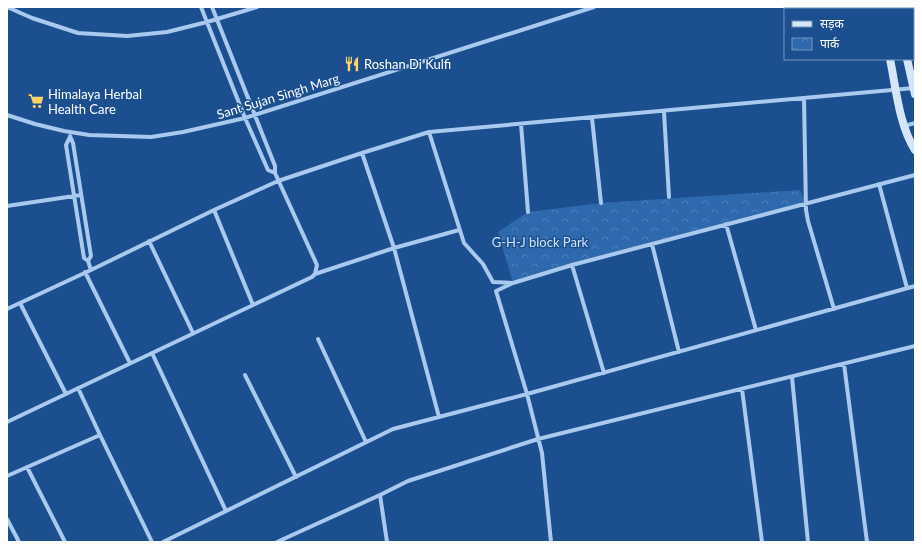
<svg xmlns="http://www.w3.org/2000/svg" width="922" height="549" font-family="Lato,'Noto Sans Devanagari',sans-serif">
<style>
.park{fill:url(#park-crowns)}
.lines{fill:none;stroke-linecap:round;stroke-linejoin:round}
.street{stroke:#a9c9ee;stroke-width:4}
.secondary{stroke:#d6e6fa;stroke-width:8}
.labels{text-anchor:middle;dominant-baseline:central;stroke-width:3;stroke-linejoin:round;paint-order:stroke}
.poi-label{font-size:13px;fill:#fff;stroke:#1b4f8f;text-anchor:start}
.street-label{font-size:13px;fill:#fff;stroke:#1b4f8f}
.park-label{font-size:13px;fill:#cfe3fa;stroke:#1b4f8f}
</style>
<defs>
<pattern id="park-crowns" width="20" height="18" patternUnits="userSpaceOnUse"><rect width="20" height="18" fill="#2e69ad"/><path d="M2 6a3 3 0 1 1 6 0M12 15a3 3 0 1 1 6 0" fill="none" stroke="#4d80b9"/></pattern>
</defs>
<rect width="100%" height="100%" fill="#1b4f8f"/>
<!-- park -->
<path class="park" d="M 800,190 L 806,203 L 513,283 L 498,232 L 528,212 L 601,203 Z"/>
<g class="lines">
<!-- street -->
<path class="street" d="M 7,7 L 32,18 L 78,33 L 127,36 L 167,32 L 207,22 L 257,7
M 201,7 L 245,118 L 268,170 L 275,173
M 804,99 L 806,210 L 808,221 L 834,309
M 664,112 L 669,197
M 7,115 L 35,124 L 64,131 L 89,135 L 151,137 L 183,132 L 245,118 L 594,7
M 592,118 L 601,203
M 521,124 L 528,212
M 904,126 L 915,123
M 429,132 L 464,243 L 483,264 L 493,282 L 513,283 L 496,291 L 527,394 L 542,453 L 551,542
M 70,136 L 73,143 L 91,256 L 88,261
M 70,137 L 66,145 L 84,258 L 88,261 L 91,270
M 362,153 L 394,248 L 439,417
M 879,184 L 907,288
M 7,206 L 81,195
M 214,210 L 253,305
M 726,224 L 756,330
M 149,241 L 193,333
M 652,244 L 679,352
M 572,265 L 604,373
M 85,272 L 130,363
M 315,274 L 394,248 L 459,230
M 513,283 L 572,265 L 915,175
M 20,303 L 66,394
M 7,309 L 91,270 L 214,210 L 278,181 L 362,153 L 429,132 L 914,88
M 318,339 L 366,442
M 152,353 L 226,511
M 844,364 L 867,542
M 245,375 L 296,477
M 792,377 L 808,542
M 78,388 L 100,435 L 152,542
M 742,389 L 762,542
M 7,422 L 312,277 L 315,274 L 317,265 L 275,173 L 275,166 L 212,7
M 27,467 L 65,542
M 7,476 L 100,435
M 7,519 L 19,542
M 163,542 L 393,429 L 527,394 L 915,286
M 277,542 L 380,495
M 387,542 L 380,495 L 408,481 L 538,439 L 915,346"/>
<!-- secondary -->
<path class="secondary" d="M 879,7 L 879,9
M 895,7 L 895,9
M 890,59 C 896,88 899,125 915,150
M 907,59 L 915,94"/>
</g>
<!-- icons -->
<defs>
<symbol id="restaurant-bare" viewBox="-9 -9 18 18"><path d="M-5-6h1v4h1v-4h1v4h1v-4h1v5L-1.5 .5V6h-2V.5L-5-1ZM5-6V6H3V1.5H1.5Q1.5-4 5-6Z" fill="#ffd166" stroke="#1b4f8f" stroke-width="2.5" paint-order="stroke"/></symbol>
<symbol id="supermarket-bare" viewBox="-9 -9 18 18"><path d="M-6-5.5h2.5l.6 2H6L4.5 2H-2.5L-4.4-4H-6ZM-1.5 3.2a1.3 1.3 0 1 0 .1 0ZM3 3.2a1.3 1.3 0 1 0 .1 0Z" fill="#ffd166" stroke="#1b4f8f" stroke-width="2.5" paint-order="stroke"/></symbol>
</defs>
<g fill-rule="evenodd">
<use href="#restaurant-bare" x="341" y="53" width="22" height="22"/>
<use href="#supermarket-bare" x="25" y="90" width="22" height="22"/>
</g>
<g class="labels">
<!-- poi labels -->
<g class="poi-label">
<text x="364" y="64">Roshan Di Kulfi</text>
<text x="48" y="94">Himalaya Herbal<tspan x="48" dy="15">Health Care</tspan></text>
</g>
<!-- street labels -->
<g class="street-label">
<text transform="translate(278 96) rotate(-17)">Sant Sujan Singh Marg</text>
</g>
<!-- park labels -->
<g class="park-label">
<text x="540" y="242">G-H-J block Park</text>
</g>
</g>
<!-- border -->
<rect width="922" height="549" fill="none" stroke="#ffffff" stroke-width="16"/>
<!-- legend -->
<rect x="784" y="8" width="130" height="52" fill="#1b4f8f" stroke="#7695bc"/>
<rect x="792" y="21" width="20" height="6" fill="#d6e6fa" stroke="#7695bc"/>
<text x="820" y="28" font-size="12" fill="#ffffff">सड़क</text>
<rect x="792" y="38" width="20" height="12" fill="url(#park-crowns)" stroke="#7695bc"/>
<text x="820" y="48" font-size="12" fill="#ffffff">पार्क</text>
</svg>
